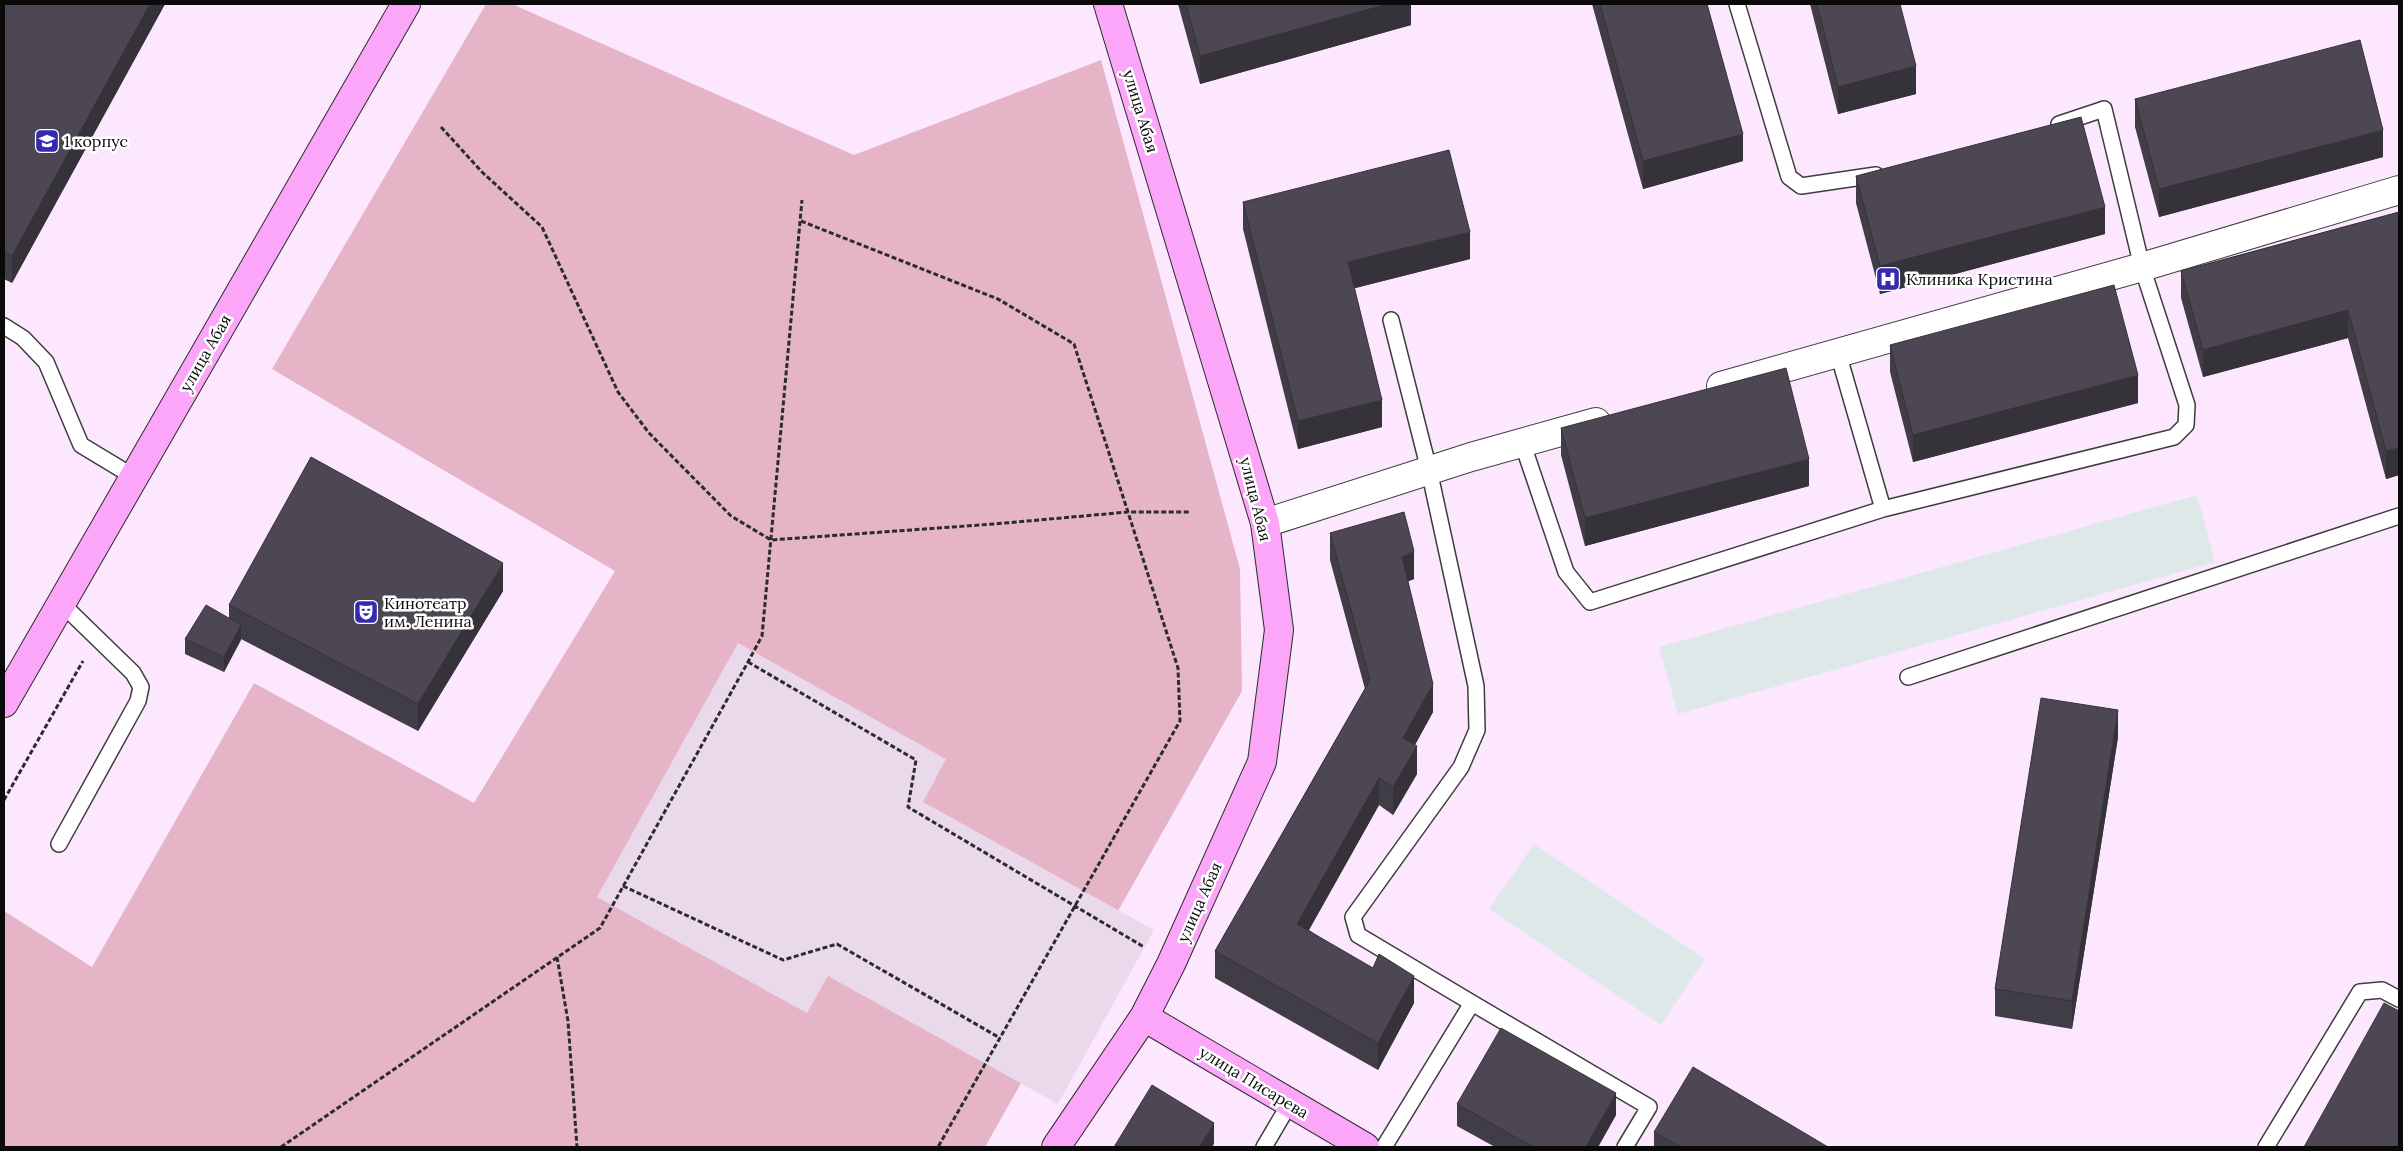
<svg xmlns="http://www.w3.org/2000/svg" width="2403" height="1151" font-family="Lora,serif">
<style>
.industrial{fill:#dee8e9}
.green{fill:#e5b4c7}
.plaza{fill:#e9d9eb}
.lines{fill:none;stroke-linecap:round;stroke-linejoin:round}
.lane-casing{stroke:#3d3d3d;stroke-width:18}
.street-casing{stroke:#3d3d3d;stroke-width:30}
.secondary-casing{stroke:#2c2c2c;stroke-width:30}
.path{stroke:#2c2c2c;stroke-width:3;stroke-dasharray:5 2.5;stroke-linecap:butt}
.lane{stroke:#fff;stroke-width:15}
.street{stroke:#fff;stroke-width:28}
.secondary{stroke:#fba6f9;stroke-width:28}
.wall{fill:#413d47}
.shaded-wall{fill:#353239}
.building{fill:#4c4752;stroke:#353239}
.labels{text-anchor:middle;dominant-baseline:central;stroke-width:5;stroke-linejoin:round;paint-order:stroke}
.street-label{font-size:16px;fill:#0a0a0a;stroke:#fff}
.poi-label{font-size:16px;fill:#0a0a0a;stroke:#fff;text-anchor:start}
</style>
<rect width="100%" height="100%" fill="#fde7fe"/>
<!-- industrial -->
<path class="industrial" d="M 2197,495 L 2215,562 L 1678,714 L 1659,647 Z
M 1534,844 L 1705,959 L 1661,1025 L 1489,909 Z"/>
<!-- green -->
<path class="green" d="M 486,4 L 512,4 L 854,155 L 1101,60 L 1240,569 L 1242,691 L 985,1147 L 4,1147 L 4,911 L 92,967 L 254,683 L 474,803 L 615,571 L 272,369 Z"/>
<!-- plaza -->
<path class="plaza" d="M 738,643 L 946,759 L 923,802 L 1154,930 L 1058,1104 L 828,976 L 807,1013 L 597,897 Z"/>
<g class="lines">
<defs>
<path id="lane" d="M 1737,4 L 1789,177 L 1801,186 L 1876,175
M 4,326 L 23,338 L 46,362 L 81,445 L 134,477
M 1838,353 L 1883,509 L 2174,437 L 2186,425 L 2187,405 L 2142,267 L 2104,109 L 2059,124
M 1522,442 L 1566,572 L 1590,602 L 1883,509
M 1908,677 L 2399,516
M 59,844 L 138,701 L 141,687 L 133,673 L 61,603
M 1472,1003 L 1649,1107 L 1625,1147
M 1264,1147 L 1290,1103
M 1384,1147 L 1472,1003 L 1358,935 L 1353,917 L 1461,767 L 1477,730 L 1476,686 L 1429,470 L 1391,320
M 2266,1147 L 2360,992 L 2382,990 L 2399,999"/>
<path id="street" d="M 1721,386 L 2142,267 L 2399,190
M 1265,523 L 1471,457 L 1596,422"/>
<path id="secondary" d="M 4,703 L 406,4
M 1144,1017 L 1365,1147
M 1056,1147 L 1144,1017 L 1171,964 L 1262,762 L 1279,630 L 1265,523 L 1108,4"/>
</defs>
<!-- lane casing -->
<use href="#lane" class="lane-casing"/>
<!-- street casing -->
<use href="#street" class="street-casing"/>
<!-- secondary casing -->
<use href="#secondary" class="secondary-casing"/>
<!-- path -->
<path class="path" d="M 441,127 L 482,172 L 542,227 L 618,392 L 649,433 L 731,516 L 771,540 L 994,524 L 1128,512 L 1191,512
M 801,221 L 998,299 L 1074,344 L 1178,668 L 1180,721 L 938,1147
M 748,662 L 916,760 L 908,807 L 1144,947
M 4,800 L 83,661
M 623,886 L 783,960 L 837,944 L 1000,1038
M 557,957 L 568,1021 L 577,1147
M 281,1147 L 600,928 L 748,662 L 762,636 L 802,200"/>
<!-- lane -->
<use href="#lane" class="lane"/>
<!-- street -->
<use href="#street" class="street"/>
<!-- secondary -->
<use href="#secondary" class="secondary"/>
</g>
<!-- wall -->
<path class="wall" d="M 4,4 L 165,4 L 12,283 L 4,279 Z
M 1178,4 L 1411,4 L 1411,25 L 1200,84 Z
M 1592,4 L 1707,4 L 1743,161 L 1643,189 Z
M 1810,4 L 1900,4 L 1916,94 L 1838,114 Z
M 2135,99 L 2383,157 L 2159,217 L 2135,127 Z
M 1856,176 L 2105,234 L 1880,294 L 1856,203 Z
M 1243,202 L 1470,259 L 1354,288 L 1382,427 L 1298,449 L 1243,229 Z
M 2399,212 L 2399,475 L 2386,479 L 2348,338 L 2203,377 L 2181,298 L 2181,271 Z
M 1890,345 L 2138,403 L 1913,462 L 1890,372 Z
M 1561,428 L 1809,486 L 1585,546 L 1561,455 Z
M 1330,533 L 1414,579 L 1408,581 L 1433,712 L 1415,745 L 1417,774 L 1393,815 L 1379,805 L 1309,930 L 1414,1003 L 1378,1070 L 1215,978 L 1215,951 L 1365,689 L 1330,560 Z
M 503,591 L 418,731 L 241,639 L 224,672 L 185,654 L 185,639 L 229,618 L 229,605 Z
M 2118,737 L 2072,1029 L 1995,1016 L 1995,989 Z
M 1457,1104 L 1616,1115 L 1598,1147 L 1495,1147 L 1457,1126 Z
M 1654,1132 L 1828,1147 L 1654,1147 Z"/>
<!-- shaded-wall -->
<path class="shaded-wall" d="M 150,4 L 165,4 L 12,283 L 12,256 Z
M 1388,4 L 1411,4 L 1411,25 L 1200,84 L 1200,56 Z
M 1916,66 L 1916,94 L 1838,114 L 1838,87 Z
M 2383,130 L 2383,157 L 2159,217 L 2159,189 Z
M 1743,134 L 1743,161 L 1643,189 L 1643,161 Z
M 2105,207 L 2105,234 L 1880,294 L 1880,266 Z
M 1470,232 L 1470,259 L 1348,290 L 1348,262 Z
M 2348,310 L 2348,338 L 2203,377 L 2203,350 Z
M 2138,375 L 2138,403 L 1913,462 L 1913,435 Z
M 1382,400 L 1382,427 L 1298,449 L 1298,421 Z
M 2399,448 L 2399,475 L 2386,479 L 2386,451 Z
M 1809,459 L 1809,486 L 1585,546 L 1585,518 Z
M 1414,551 L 1414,579 L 1402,584 L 1402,557 Z
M 503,563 L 503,591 L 418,731 L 418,704 Z
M 241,625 L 241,640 L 224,672 L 224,657 Z
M 1433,684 L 1433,712 L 1403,766 L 1403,738 Z
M 2118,710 L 2118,737 L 2072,1029 L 2072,1001 Z
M 1417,746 L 1417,774 L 1393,815 L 1393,787 Z
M 1379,778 L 1379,805 L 1297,951 L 1297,924 Z
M 1414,976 L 1414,1003 L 1378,1070 L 1378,1043 Z
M 1616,1093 L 1616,1115 L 1598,1147 L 1586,1147 Z
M 1214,1123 L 1214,1144 L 1212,1147 L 1199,1147 Z"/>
<!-- building -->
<path class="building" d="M 4,4 L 150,4 L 12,256 L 4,251 Z
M 1186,4 L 1388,4 L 1200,56 Z
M 1600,4 L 1707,4 L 1743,134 L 1643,161 Z
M 1817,4 L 1900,4 L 1916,66 L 1838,87 Z
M 2360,40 L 2383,130 L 2159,189 L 2135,99 Z
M 2081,117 L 2105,207 L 1880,266 L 1856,176 Z
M 1449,150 L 1470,232 L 1348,262 L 1382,400 L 1298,421 L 1243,202 Z
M 2399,212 L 2399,448 L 2386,451 L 2348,310 L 2203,350 L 2181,271 Z
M 2114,285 L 2138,375 L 1913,435 L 1890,345 Z
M 1786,368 L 1809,459 L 1585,518 L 1561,428 Z
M 311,457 L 503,563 L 418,704 L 229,605 Z
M 1404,512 L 1414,551 L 1402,557 L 1433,684 L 1403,738 L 1417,746 L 1393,787 L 1379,778 L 1297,924 L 1373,968 L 1379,954 L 1414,976 L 1378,1043 L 1215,951 L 1370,680 L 1330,533 Z
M 206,605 L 241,625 L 224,657 L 185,639 Z
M 2041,698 L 2118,710 L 2072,1001 L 1995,989 Z
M 2384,1003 L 2399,1011 L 2399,1147 L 2304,1147 Z
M 1501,1028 L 1616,1093 L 1586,1147 L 1533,1147 L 1457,1104 Z
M 1693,1067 L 1828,1147 L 1681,1147 L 1654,1132 Z
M 1152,1085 L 1214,1123 L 1199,1147 L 1114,1147 Z"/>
<!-- icons -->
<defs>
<symbol id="university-square" viewBox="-11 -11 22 22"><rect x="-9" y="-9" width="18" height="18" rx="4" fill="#362ab1" stroke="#fff"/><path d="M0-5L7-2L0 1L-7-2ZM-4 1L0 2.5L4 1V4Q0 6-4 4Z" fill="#fff"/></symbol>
<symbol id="hospital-square" viewBox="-11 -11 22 22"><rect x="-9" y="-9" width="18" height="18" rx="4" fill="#362ab1" stroke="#fff"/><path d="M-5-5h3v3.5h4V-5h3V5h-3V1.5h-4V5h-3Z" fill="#fff"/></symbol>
<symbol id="theatre-square" viewBox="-11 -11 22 22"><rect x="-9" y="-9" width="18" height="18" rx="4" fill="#362ab1" stroke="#fff"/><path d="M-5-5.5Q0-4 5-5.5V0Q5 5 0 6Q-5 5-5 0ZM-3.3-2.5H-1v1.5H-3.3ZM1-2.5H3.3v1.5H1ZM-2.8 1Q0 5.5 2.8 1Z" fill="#fff"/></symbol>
</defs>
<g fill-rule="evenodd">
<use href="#university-square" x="33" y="127" width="28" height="28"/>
<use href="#hospital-square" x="1874" y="265" width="28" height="28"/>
<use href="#theatre-square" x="352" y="598" width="28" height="28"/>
</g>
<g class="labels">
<!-- street labels -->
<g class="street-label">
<text transform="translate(1141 111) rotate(73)">улица Абая</text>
<text transform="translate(205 353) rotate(-60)">улица Абая</text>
<text transform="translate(1256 499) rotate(76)">улица Абая</text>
<text transform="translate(1199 902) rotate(-66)">улица Абая</text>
<text transform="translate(1254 1082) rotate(31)">улица Писарева</text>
</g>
<!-- poi labels -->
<g class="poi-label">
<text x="64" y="141">1 корпус</text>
<text x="1906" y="279">Клиника Кристина</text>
<text x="384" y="603">Кинотеатр<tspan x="384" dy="18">им. Ленина</tspan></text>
</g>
</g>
<!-- border -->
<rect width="2403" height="1151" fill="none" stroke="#0a0a0a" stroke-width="10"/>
</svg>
